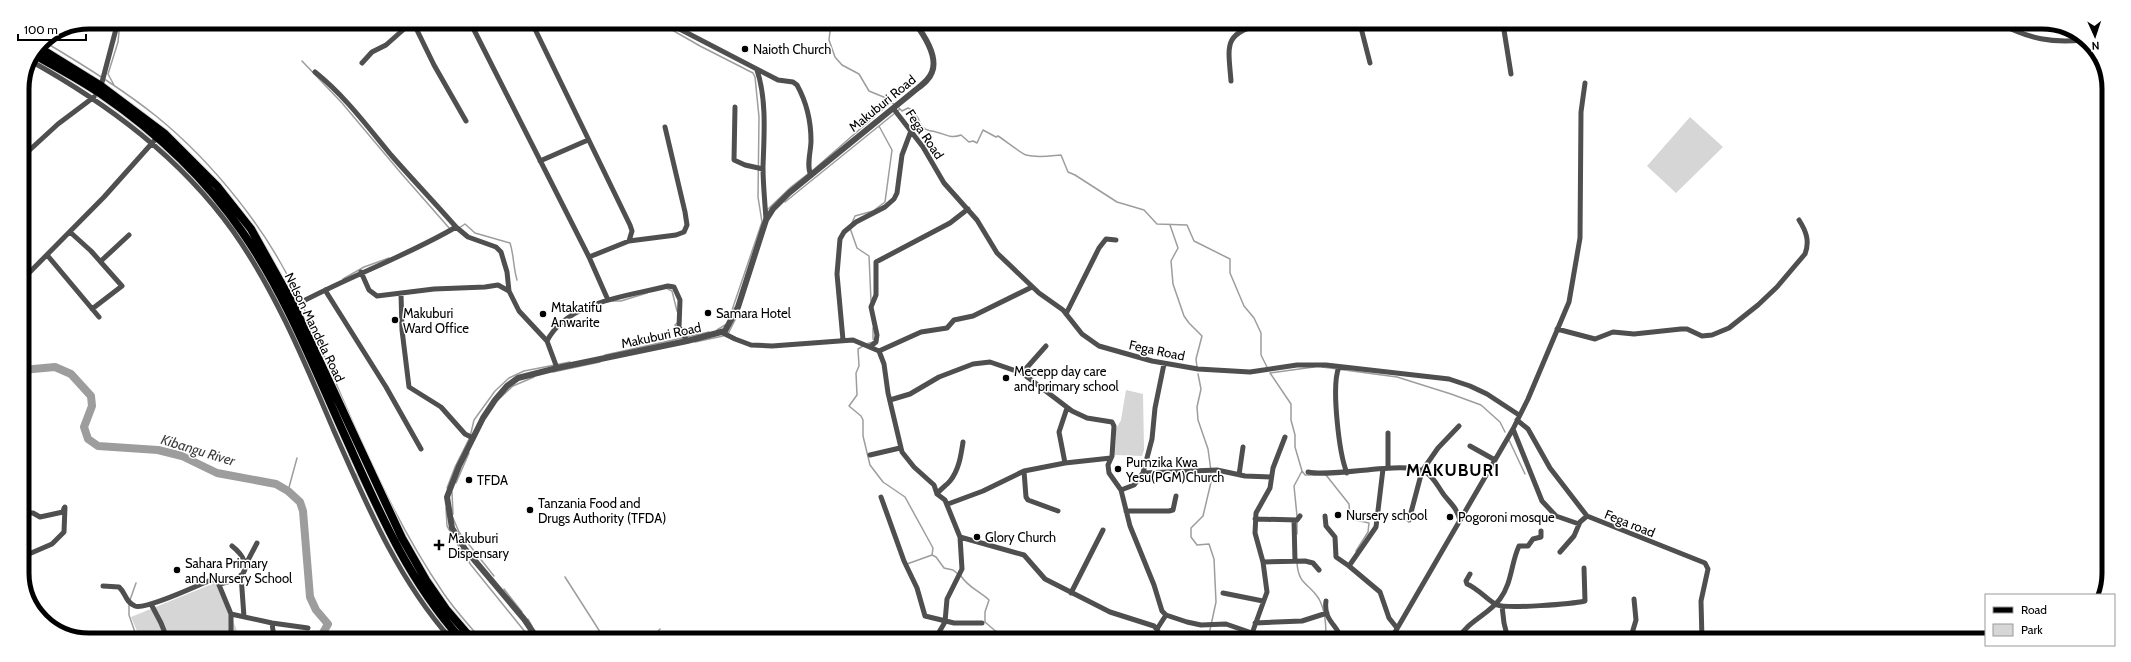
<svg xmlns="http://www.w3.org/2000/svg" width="2131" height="662" font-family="Cabin,sans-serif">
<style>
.green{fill:#d6d6d6}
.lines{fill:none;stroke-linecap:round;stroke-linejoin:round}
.stream{stroke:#9d9d9d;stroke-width:1.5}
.river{stroke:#9d9d9d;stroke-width:8}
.primary-casing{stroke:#dbdbdb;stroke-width:10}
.minor{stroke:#4f4f4f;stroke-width:5}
.tertiary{stroke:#4f4f4f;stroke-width:6}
.primary{stroke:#000;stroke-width:8}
.poi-dot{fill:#000;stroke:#fff;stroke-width:1.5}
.labels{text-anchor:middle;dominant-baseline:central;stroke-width:3;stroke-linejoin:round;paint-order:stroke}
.poi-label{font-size:13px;fill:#000;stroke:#fff;text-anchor:start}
.street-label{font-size:13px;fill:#000;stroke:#fff}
.water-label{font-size:14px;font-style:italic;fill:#3e3e3e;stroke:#fff}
.district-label{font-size:17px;font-weight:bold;letter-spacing:1px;fill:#000;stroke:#fff}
.rim{fill:none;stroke:#000;stroke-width:5}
</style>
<rect width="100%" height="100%" fill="#fff"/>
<!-- green -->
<path class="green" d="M 1690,117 L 1723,147 L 1676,193 L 1647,166 Z
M 1126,390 L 1143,394 L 1144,450 L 1142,456 L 1115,455 L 1116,429 L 1121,420 Z
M 217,582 L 240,638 L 140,638 L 131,617 Z
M 1043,634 L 1043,639 L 998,639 L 998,636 Z"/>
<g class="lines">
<!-- stream -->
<path class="stream" d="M 605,23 L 610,28 L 627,23
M 645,23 L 656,23
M 660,23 L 700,46 L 753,73 L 755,77 L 759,117 L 758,197 L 762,222 L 731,313
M 831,23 L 829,40 L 835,57 L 842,65 L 859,74 L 869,91 L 886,98 L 895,105
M 43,41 C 82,64 121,88 156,116 C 214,163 270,233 300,301
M 302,61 L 342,103 L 400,172 L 450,229
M 114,85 L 108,74 L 118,42 L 120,22
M 899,108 L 902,111 L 908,108 L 912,110 L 913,114 C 921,117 918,124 924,128 C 927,131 932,131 936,132 C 946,134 950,139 961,135 L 969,142 L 973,141 L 977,143 L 983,130 L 996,137 L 998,136 C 1003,139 1022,154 1026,155 C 1037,158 1049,156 1061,155 L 1068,172 L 1075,175 L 1117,202 L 1144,210 L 1157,224 L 1187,225 L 1194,241 L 1230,259 L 1230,273 L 1244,306 L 1254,318 L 1261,333 L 1261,355 L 1267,367
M 812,171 L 891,102
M 785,202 L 900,109
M 767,210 L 791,187 L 809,173
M 851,225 L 855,216 L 873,211 L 885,202 L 892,150 L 879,126
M 1170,225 L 1178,248 L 1171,261 L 1173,284 L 1184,316 L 1189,323 L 1202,336 L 1196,359 L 1197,367
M 459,228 L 465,224 L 475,233 L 510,243 C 514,255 513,266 517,280
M 850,228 L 857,248 L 869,256 L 871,301
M 343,279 L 364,267 L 389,258
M 666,288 L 672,291 L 677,311
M 612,301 L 621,301 L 647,293
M 302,304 C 344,400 383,504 442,591 C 453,608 467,623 480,638
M 677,323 L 675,325 L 681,338
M 873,328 L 873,339 L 875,341
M 717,330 L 725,325
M 728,334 L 737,316
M 695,342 L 723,336
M 866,344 L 873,342
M 863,346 L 858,349 L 859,366 L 856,373 L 857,395 L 849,406 L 861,416 L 863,420 L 863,436 L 870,465 L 883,482 L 905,497 L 933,548 L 932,555 L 907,564
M 605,355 L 709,332
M 1322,367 L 1397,377 L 1451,394 L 1481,405 L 1500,422 L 1505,432
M 553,372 L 600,362
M 1198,374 L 1201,389 L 1197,407 L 1198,420 L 1208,449 L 1212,478 L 1203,516 L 1191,528 L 1191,537 L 1197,545 L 1209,544 L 1214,559 L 1216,602 L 1208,639
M 500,398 L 513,386 L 534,377
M 1509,440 L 1525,474
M 349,455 L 352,462
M 1302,471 L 1305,475 L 1316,475
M 357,474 L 365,489
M 1326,475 L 1349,504 L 1350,517 L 1355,520 L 1369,523 L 1368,532 L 1356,551
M 456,483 L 469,453
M 447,488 L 455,467 L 470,437 L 474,420 L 495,391 L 509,378 L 524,371 L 570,362
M 288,491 L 297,458
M 452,492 L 453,514
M 446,508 L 447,526 L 458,545 L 471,565 L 530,638
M 1297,516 L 1294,486 L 1302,471 L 1295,447 L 1295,435 L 1291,420 L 1291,404 L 1270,373 L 1314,367
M 453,518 L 459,532 L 494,576
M 1297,534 L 1297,522
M 932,555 L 936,557 L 944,568 L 953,570 L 958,574
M 1297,562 C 1298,585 1309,583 1319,599 C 1325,610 1327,627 1325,639
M 961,576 C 968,587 979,591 989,600 L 985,612 L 985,622 L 1000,635 L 1044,633 L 1045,639
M 565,577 L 604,638
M 23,580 L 39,608
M 504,589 L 522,612
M 130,600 L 136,583
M 129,604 L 129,615 L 137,638
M 44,618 L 44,619
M 528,619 L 532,626
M 996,631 L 997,639
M 656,634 L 660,629"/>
<!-- river -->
<path class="river" d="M 22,370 L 55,367 L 71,374 L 91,396 L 92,406 L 84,427 L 88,439 L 98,446 L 158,450 L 182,456 L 217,473 L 276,484 L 288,491 L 300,502 L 303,511 L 310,597 L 316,610 L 328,624 L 320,638"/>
<defs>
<path id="primary" d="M 38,47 L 101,86 L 165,134 L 217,186 L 251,229 L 294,306 L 402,538 L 426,580 L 446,609 L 471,638
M 33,54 C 56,67 79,79 101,94 C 155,131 206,179 243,233 C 286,295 314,368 345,436 C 378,509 406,577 460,638"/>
</defs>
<!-- primary casing -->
<use href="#primary" class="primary-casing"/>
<!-- minor -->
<path class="minor" d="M 413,22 L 434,65 L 466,121
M 470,22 L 589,257 L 608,300
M 532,23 L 630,225 L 632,231 L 629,241
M 668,23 L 778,80 L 793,82 L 797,85 C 807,103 811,121 811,141 C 811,151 806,166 811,175
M 1360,24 L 1370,63
M 1503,24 L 1511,74
M 2001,24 C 2030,39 2051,43 2083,40
M 29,60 C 108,104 180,157 233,231 C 276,292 305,363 334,431 C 366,503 397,578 450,638
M 362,63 L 372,52 L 386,45 L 412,22
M 757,70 C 767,100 764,136 763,167 C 763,185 765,202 766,220
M 315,72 C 345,96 367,126 391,155 C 412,179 435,203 456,227 L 468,237 L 496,247 L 501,252 L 507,272 L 509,291 L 519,311 L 547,341 L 557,368
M 1231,81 C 1228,44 1223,34 1263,23
M 101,86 L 116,29 L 115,22
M 735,107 L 734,160 L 745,165 L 763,169
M 893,108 L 923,147 L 944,183 L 977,220 L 997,253 L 1039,293 L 1063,310 L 1082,334 L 1099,346 L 1152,361 L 1198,369 L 1250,372 L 1297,365 L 1326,365 L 1449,379 L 1470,386 L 1487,394 L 1519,415
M 22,157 L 58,124 L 94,97
M 540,161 L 588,140
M 70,232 L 91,251 L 122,286 L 92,309
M 47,255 L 99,317
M 589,257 L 629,241 L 676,235 L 684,232 L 687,225 L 685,212 L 665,127
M 101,261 L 129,235
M 361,272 L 369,290 L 377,296 L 434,289 L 485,287 L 498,285 L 509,291
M 22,280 L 104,197 L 154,141
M 325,290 L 386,387 L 421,449
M 401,294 L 402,330 L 409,387 L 441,407 L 465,434 L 473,438
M 294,306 C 347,277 405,257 456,227
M 1066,314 L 1099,248 L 1106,239 L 1116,240
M 1557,329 L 1595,339 L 1613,332 L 1634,334 L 1681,329 L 1687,329 L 1702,336 L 1712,335 L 1729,328 L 1758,305 L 1777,287 L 1805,254 C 1810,241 1806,231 1799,220
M 723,333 L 735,339 L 751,345 L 772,346 L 853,340 L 879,351 L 884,364 L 888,393 L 902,452 L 914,467 L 934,485 L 937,494 L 945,500 L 960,537 L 962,569 L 947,599 L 945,622 L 935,639
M 843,340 L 837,274 L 840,239 L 844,232 L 856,222 L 885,207 L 894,199 L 897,193 L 902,155 L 911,131
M 547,341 C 567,301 630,296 668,286 L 674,287 L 680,300 L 679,327 L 687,341
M 871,346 L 876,342 L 877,335 L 871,307 L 876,295 L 876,262 L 950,223 L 968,209
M 879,351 L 921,332 L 947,328 L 954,320 L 973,316 L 1032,287
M 1339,367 C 1331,385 1339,454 1347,473
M 1022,373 L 1046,346
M 890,400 L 910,394 L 939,377 L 973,364 L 990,362 L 1022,373 L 1072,411 L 1087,418 L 1112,422 L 1114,426 L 1112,456 L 1108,465 L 1109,473 L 1121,490 L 1130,526 L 1154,585 L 1162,611 L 1166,615 L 1187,622 L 1201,625 L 1226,624 L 1252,633
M 1517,420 L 1528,429 L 1550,468 L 1587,516 L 1705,563 L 1708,569 L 1701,601 L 1702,640
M 1513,429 L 1542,501 L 1556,516 L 1579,524
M 1470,446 L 1495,460
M 870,455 L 900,448
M 1065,463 L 1059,432 L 1067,408
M 1388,468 L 1388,433
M 1383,469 L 1376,527 L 1349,566 L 1380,592 L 1389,618 L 1397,628
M 1024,471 L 1026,497 L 1028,500 L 1058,511
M 1308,472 C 1337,478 1407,459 1427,473 C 1435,479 1438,487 1444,495 C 1452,505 1456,507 1460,520
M 1143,473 L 1217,470 L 1245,476 L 1271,477
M 1239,475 L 1243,447
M 1121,490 L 1134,485 L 1143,473 L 1152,439 L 1155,408 L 1164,364
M 937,494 C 941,488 946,486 950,481 C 959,470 961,455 963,442
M 881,497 L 904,561 L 917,588 L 925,616 L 954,623 L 982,623
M 948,504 L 983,491 L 1024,471 L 1065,463 L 1111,458
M 1126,511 L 1169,511 L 1173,510 L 1176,496
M 22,513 L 33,513 L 40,517 L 63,512 L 64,508
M 1325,516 L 1326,526 L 1335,537 L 1336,557 L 1349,566
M 1255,519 L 1297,520 L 1300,516
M 1294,520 L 1295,561
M 1409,520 L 1422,471 L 1438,448 L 1459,426
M 960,537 L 1024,555 L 1045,579 L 1110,612 L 1154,626 L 1158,631 L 1158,639
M 1560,552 L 1574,536 L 1580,522 L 1587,516
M 22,557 L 52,544 L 64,532 L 65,507
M 1263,562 L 1305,561 L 1313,563 L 1319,570
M 245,566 L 257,543
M 1470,574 L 1466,581 L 1467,584 C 1479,589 1488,601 1497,605 C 1508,609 1572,604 1585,601 L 1584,568
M 241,575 L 244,617
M 220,584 C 226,582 233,581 238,578 C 253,568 241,553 232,546
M 103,586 L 119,587 C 126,593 125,602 135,606 C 146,610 198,585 211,580 L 217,580 L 231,614 L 231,638
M 1071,593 L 1103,530
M 1223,593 L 1263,601
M 1326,601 C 1323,621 1339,626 1341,639
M 151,604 L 161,623 L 167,638
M 1502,606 L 1504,623 L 1508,639
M 231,614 L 272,623 L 308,628
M 272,623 L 274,638
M 1255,623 L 1302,621 L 1327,613
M 1157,629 L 1166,615
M 1250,639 L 1267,592 L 1263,562 L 1255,533 L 1256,513 L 1270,488 L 1273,468 L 1285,437
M 1391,639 L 1513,429 L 1528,399 L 1569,302 L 1580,238 L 1581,112 L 1585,83
M 1458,639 C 1468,621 1488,615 1500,599 C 1512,583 1511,563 1519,546 L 1528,546 L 1533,539 L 1541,537 L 1541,531
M 1630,640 L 1636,620 L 1634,599"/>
<!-- tertiary -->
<path class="tertiary" d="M 537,638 L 524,619 L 465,549 L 452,528 L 447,497 L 459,466 L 483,418 L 495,400 L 507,386 L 518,378 L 557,368 L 687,341 L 725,331 L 738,307 L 766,220 L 773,209 L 789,193 L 913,92 C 920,86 929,81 932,72 C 938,57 924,35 915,23"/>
<!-- primary -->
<use href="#primary" class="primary"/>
</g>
<!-- markers -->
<g class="poi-dot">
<circle cx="745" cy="49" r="4"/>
<circle cx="708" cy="313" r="4"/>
<circle cx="543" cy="314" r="4"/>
<circle cx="395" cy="320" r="4"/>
<circle cx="1006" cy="378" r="4"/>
<circle cx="1118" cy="469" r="4"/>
<circle cx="469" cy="480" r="4"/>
<circle cx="530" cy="510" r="4"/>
<circle cx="1338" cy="515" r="4"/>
<circle cx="1450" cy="517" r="4"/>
<circle cx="977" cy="537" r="4"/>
<path d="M437 539h4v4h4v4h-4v4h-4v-4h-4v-4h4z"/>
<circle cx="177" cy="570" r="4"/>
</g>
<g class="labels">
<!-- poi labels -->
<g class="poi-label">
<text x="753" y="49">Naioth Church</text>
<text x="551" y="307">Mtakatifu<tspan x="551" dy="15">Anwarite</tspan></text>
<text x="403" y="313">Makuburi<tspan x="403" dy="15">Ward Office</tspan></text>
<text x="716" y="313">Samara Hotel</text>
<text x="1014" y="371">Mecepp day care<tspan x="1014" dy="15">and primary school</tspan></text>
<text x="1126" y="462">Pumzika Kwa<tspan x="1126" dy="15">Yesu(PGM)Church</tspan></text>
<text x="477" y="480">TFDA</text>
<text x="538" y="503">Tanzania Food and<tspan x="538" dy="15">Drugs Authority (TFDA)</tspan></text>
<text x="1346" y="515">Nursery school</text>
<text x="1458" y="517">Pogoroni mosque</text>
<text x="985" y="537">Glory Church</text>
<text x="448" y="538">Makuburi<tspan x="448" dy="15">Dispensary</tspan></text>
<text x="185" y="563">Sahara Primary<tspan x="185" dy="15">and Nursery School</tspan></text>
</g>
<!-- street labels -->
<g class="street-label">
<text transform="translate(882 103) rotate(-39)">Makuburi Road</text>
<text transform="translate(925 134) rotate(56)">Fega Road</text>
<text transform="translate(315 327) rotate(64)">Nelson Mandela Road</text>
<text transform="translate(661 335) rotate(-12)">Makuburi Road</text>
<text transform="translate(1157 350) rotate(12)">Fega Road</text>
<text transform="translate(1630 523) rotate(22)">Fega road</text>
</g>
<!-- water labels -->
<g class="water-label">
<text transform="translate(198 450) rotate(17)">Kibangu River</text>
</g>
<!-- district labels -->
<g class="district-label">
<text x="1453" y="470">MAKUBURI</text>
</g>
</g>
<!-- crop -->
<path d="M0 0H2131V662H0ZM89 29H2042A60 60 0 0 1 2102 89V573A60 60 0 0 1 2042 633H89A60 60 0 0 1 29 573V89A60 60 0 0 1 89 29Z" fill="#fff" fill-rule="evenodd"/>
<path class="rim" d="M89 29H2042A60 60 0 0 1 2102 89V573A60 60 0 0 1 2042 633H89A60 60 0 0 1 29 573V89A60 60 0 0 1 89 29Z"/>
<!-- legend -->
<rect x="1985" y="594" width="130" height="52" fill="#ffffff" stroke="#999999"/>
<rect x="1993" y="607" width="20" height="6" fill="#000000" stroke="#999999"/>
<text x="2021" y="614" font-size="12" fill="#000000">Road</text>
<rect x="1993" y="624" width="20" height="12" fill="#d6d6d6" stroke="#999999"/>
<text x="2021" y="634" font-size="12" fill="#000000">Park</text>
<!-- north arrow -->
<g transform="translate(2095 36) rotate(177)" stroke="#ffffff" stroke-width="3" paint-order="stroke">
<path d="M0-3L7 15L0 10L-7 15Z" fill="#000000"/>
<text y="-6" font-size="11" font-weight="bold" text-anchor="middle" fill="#000000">N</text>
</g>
<!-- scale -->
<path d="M18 34v6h68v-6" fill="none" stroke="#000000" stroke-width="2"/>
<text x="24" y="34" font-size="12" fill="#000000" stroke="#ffffff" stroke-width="3" paint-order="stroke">100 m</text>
</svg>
